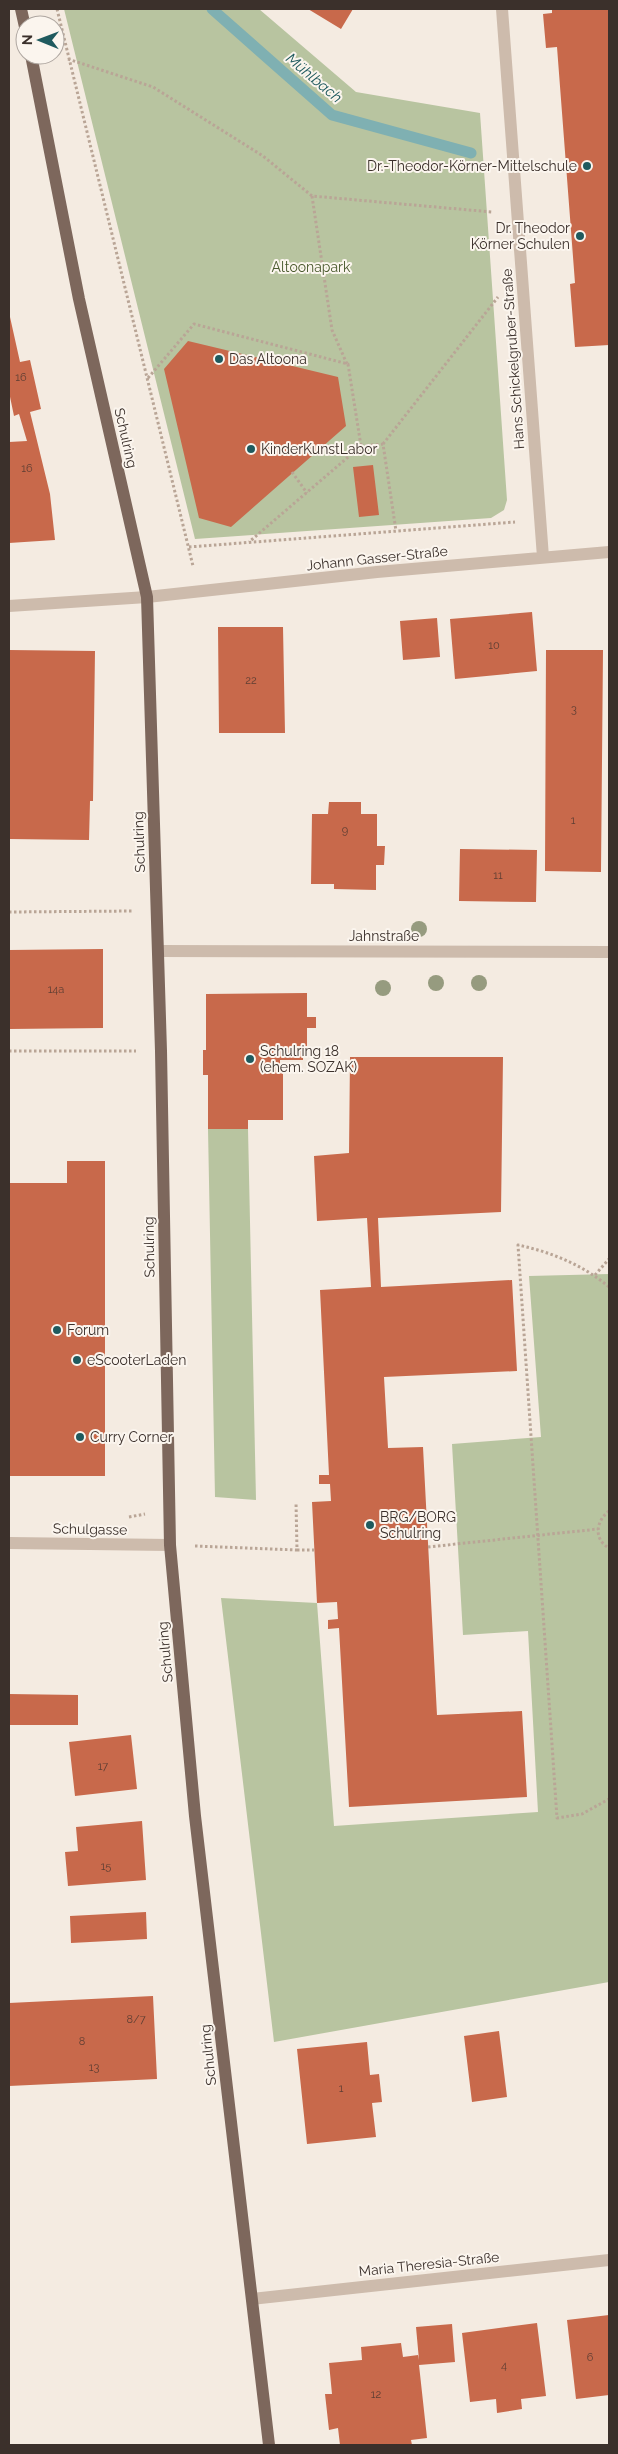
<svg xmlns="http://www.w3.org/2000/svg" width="618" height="2454" font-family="Raleway,sans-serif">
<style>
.green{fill:#b8c4a0}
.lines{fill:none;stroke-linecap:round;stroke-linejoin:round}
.stream{stroke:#7fb0b2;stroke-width:11}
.building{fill:#c8694b}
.path{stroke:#b9a596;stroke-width:3;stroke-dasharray:2.5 2.5;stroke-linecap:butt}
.minor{stroke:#cdbbac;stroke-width:12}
.major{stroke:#7d675c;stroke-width:12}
.tree{fill:#969b7f}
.poi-dot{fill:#1f5a5e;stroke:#fbf5ee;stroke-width:2}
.labels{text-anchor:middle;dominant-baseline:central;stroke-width:4;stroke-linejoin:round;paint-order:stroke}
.number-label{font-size:11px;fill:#5e3e33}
.poi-label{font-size:14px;fill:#3b302b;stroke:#fbf5ee;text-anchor:start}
.park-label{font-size:14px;fill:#4a5a2e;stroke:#fbf5ee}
.street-label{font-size:14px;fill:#3b302b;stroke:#fbf5ee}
.water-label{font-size:15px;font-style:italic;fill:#1f5a5e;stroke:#fbf5ee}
</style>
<rect width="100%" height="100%" fill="#f4ebe1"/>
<!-- green -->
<path class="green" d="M 64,9 L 259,9 L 356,92 L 480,113 L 507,500 L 504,510 L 491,518 L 195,539 Z
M 208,1129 L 248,1129 L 256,1500 L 215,1497 Z
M 609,1274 L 609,1982 L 274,2042 L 221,1598 L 317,1603 L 334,1826 L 538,1812 L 528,1631 L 463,1635 L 452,1444 L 541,1437 L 529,1276 Z"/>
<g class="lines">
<!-- stream -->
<path class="stream" d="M 212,9 L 332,115 L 471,153"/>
</g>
<!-- building -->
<path class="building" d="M 308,9 L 353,9 L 341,29 Z
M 552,9 L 609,9 L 609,345 L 575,347 L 570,284 L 575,283 L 557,47 L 546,48 L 543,14 L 552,13 Z
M 10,317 L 20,362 L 30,360 L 41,409 L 30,412 L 50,494 L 55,540 L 9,543 L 9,442 L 27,441 L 19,414 L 14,416 L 9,392 Z
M 188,341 L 338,377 L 346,426 L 231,527 L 199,518 L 164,369 Z
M 373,465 L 379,515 L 359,517 L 353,467 Z
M 532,612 L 537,671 L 455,679 L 450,619 Z
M 437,618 L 440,657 L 403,660 L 400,621 Z
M 218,627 L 283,627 L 285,733 L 219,733 Z
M 9,650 L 95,651 L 93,801 L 90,801 L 89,840 L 9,839 Z
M 546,650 L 603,650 L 601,872 L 545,871 Z
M 329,802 L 361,802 L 361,814 L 377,814 L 377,846 L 385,846 L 384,865 L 376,865 L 376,890 L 334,889 L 334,884 L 311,884 L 312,814 L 328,814 Z
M 460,849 L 537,850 L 536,902 L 459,901 Z
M 103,949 L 103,1028 L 9,1029 L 9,950 Z
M 307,993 L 307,1017 L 316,1017 L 316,1028 L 307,1028 L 307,1052 L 303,1052 L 303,1060 L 280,1060 L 280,1069 L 283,1069 L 283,1120 L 248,1120 L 248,1129 L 208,1129 L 208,1075 L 203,1075 L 203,1050 L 206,1050 L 206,994 Z
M 350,1057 L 503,1057 L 501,1212 L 378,1218 L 381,1287 L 512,1280 L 517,1371 L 384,1377 L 388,1448 L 423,1447 L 437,1715 L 522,1711 L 527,1797 L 349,1807 L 339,1628 L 328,1629 L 328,1620 L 338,1619 L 337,1602 L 317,1603 L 312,1502 L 331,1501 L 330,1484 L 319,1484 L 319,1475 L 329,1475 L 320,1290 L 371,1287 L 367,1218 L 317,1221 L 314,1156 L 349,1153 Z
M 67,1161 L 105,1161 L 105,1476 L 9,1476 L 9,1183 L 67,1183 Z
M 9,1694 L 78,1695 L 78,1725 L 9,1725 Z
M 131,1735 L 137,1789 L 75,1796 L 69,1742 Z
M 142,1821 L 146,1880 L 68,1886 L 65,1852 L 78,1851 L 76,1827 Z
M 146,1912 L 147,1939 L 71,1943 L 70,1916 Z
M 153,1996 L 157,2079 L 9,2086 L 9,2003 Z
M 499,2031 L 507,2097 L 472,2102 L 464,2036 Z
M 367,2042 L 370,2075 L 379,2074 L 382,2102 L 372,2103 L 376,2137 L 307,2144 L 297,2049 Z
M 609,2315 L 609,2395 L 576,2399 L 567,2320 Z
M 537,2323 L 546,2396 L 521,2399 L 522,2409 L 497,2413 L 496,2399 L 470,2402 L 462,2333 Z
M 452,2324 L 455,2362 L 419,2365 L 427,2438 L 411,2440 L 412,2445 L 340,2445 L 338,2428 L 329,2430 L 325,2394 L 332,2394 L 329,2363 L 362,2360 L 361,2347 L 401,2343 L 403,2357 L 418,2355 L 419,2360 L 416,2327 Z"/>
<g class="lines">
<!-- path -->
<path class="path" d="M 57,9 L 193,566
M 68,59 L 153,87 L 263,156 L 312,196 L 492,212
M 312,196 L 332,330 L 347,364
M 148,378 L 194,324 L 348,364 L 361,446 L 249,542
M 383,444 L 498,297
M 361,446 L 383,444 L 396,531
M 292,472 L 307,493
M 189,547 L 515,522
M 9,912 L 133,911
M 9,1051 L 136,1051
M 595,1275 L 609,1259
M 609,1287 C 583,1265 551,1252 518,1245 L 557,1818 L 582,1814 L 609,1799
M 609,1511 C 596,1521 593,1539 609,1548
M 129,1517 L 145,1514
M 195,1546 L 297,1550 L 296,1502
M 428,1547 L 598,1529
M 297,1550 L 314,1550"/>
<!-- minor -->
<path class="minor" d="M 502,9 L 543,557
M 9,606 L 147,597 L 377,572 L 609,552
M 158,951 L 609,952
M 9,1543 L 170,1545
M 252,2299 L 609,2260"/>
<!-- major -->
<path class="major" d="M 21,9 L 25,27
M 31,55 L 79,299 L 147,597 L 161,1051 L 170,1545 L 195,1816 L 269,2445"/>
</g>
<!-- trees -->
<g class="tree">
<circle cx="419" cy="929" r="8"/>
<circle cx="436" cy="983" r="8"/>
<circle cx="479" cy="983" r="8"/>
<circle cx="383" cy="988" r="8"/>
</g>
<!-- markers -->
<g class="poi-dot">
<circle cx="587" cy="166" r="5"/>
<circle cx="580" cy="236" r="5"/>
<circle cx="219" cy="359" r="5"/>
<circle cx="251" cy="449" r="5"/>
<circle cx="250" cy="1059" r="5"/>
<circle cx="57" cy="1330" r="5"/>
<circle cx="77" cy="1360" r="5"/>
<circle cx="80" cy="1437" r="5"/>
<circle cx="370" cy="1525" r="5"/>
</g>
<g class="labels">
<!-- number labels -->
<g class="number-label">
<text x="21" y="377">16</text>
<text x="27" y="468">16</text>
<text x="494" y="645">10</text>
<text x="251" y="680">22</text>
<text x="574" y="709">3</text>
<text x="573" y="820">1</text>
<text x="345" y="830">9</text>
<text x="498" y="875">11</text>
<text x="56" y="989">14a</text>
<text x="103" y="1766">17</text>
<text x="106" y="1866">15</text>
<text x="136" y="2019">8/7</text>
<text x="82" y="2041">8</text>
<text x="94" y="2067">13</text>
<text x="341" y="2088">1</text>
<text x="590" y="2357">6</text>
<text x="504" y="2365">4</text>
<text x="376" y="2394">12</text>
</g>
<!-- poi labels -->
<g class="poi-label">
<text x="577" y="166" text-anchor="end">Dr.-Theodor-Körner-Mittelschule</text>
<text x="570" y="228" text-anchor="end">Dr. Theodor<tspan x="570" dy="16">Körner Schulen</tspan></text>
<text x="229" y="359">Das Altoona</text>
<text x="261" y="449">KinderKunstLabor</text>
<text x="260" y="1051">Schulring 18<tspan x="260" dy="16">(ehem. SOZAK)</tspan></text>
<text x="67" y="1330">Forum</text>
<text x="87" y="1360">eScooterLaden</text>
<text x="90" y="1437">Curry Corner</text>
<text x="380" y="1517">BRG/BORG<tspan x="380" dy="16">Schulring</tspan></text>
</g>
<!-- park labels -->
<g class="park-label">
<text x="311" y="267">Altoonapark</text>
</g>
<!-- street labels -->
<g class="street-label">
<text transform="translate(513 359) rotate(-94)">Hans Schickelgruber-Straße</text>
<text transform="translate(126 438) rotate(77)">Schulring</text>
<text transform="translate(377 558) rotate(-6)">Johann Gasser-Straße</text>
<text transform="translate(139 842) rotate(-92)">Schulring</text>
<text x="384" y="936">Jahnstraße</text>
<text transform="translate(149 1247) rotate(-91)">Schulring</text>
<text transform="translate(90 1529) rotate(1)">Schulgasse</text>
<text transform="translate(165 1652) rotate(-95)">Schulring</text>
<text transform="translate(208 2055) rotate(-96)">Schulring</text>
<text transform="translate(429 2264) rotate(-6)">Maria Theresia-Straße</text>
</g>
<!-- water labels -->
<g class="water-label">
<text transform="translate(314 78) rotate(40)">Mühlbach</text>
</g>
</g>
<!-- border -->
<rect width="618" height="2454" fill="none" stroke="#3b302b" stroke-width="20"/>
<!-- north arrow -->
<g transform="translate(40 40) rotate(271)"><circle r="24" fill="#fbf5ee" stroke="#aea6a0"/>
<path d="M0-4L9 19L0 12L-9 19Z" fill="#1f5a5e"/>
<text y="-8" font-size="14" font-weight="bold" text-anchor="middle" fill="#3b302b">N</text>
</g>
</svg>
